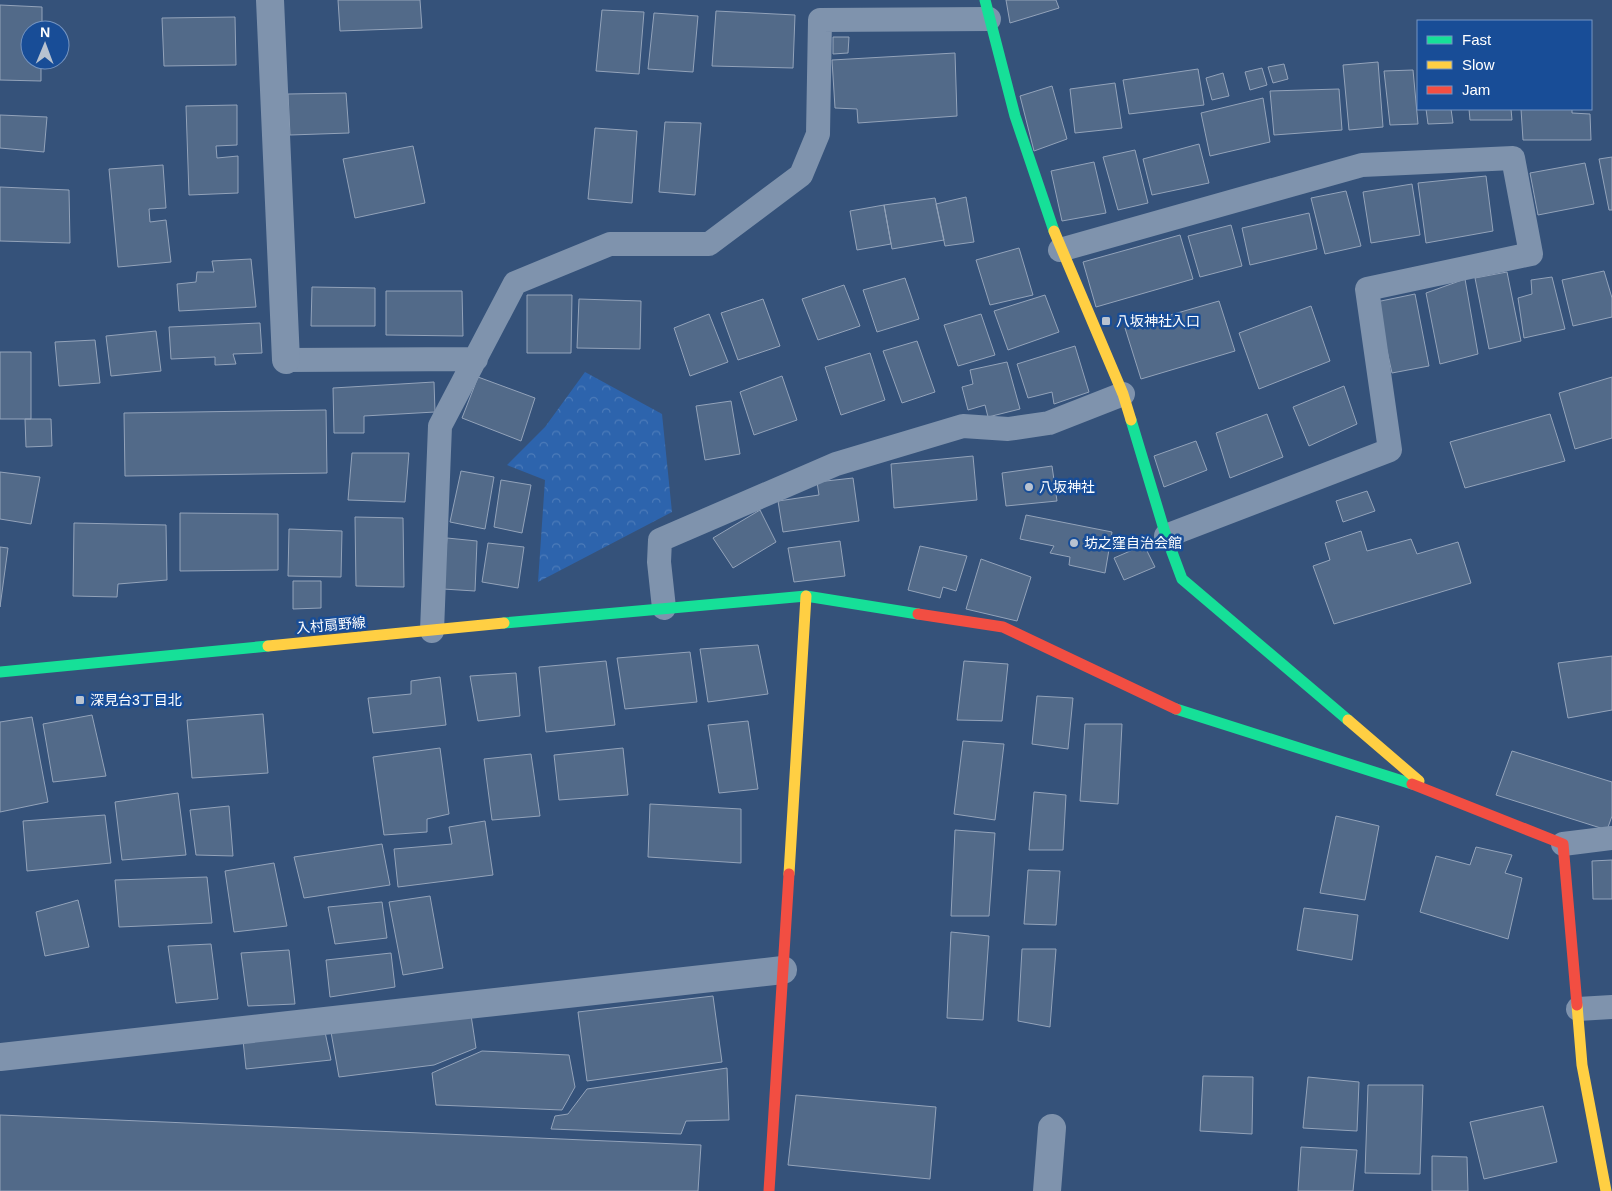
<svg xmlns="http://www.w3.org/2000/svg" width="1612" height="1191" font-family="Helvetica,'Noto Sans JP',sans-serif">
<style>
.forest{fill:url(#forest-crowns)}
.building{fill:#526a89;stroke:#93a3ba}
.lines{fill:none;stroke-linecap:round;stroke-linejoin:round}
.lane{stroke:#7f93ad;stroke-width:24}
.street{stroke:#7f93ad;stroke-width:28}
.fast{stroke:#16e098;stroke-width:11}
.slow{stroke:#ffcf43;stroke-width:11}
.jam{stroke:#f24e42;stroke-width:11}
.poi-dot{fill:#b8c2d0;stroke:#184d97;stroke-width:2}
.labels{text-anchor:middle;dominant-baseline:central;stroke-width:5;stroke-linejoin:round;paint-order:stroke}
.poi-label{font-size:14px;fill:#fff;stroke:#184d97;text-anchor:start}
.street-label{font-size:14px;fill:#fff;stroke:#184d97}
</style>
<defs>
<pattern id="forest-crowns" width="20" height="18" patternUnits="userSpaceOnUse" patternTransform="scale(1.25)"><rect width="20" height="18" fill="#2d64ad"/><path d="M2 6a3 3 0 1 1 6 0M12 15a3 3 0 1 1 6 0" fill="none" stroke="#4c7bb9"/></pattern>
</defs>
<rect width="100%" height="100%" fill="#35527a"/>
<!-- forest -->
<path class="forest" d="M 585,372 L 662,414 L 672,512 L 538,582 L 545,480 L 507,465 L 545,427 Z"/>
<!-- building -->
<path class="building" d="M 338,0 L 420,0 L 422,28 L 340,31 Z
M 1006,0 L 1056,0 L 1059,8 L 1010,23 Z
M 0,5 L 42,7 L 42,30 L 30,30 L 30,60 L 41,60 L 41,81 L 0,80 Z
M 602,10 L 644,12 L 639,74 L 596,71 Z
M 716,11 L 795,15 L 793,68 L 712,66 Z
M 654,13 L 698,16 L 693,72 L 648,69 Z
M 235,17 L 236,65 L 164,66 L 162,18 Z
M 833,37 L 849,37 L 848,53 L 833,54 Z
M 955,53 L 957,116 L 858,123 L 857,109 L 835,108 L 832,60 Z
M 1378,62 L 1383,127 L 1349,130 L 1343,65 Z
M 1284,64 L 1288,79 L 1273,83 L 1268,67 Z
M 1262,68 L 1267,85 L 1250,90 L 1245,72 Z
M 1198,69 L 1204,105 L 1129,114 L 1123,80 Z
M 1413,70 L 1418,124 L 1390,125 L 1384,71 Z
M 1223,73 L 1229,96 L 1212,100 L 1206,78 Z
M 1115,83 L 1122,128 L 1075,133 L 1070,89 Z
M 1052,86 L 1067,139 L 1034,151 L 1020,96 Z
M 1339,89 L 1342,130 L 1274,135 L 1270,91 Z
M 346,93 L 349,133 L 290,135 L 288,94 Z
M 1263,98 L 1270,142 L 1210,156 L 1201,113 Z
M 237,105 L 237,145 L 216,146 L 217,158 L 238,156 L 238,193 L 189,195 L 186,106 Z
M 1426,109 L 1451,109 L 1453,123 L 1428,124 Z
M 1469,109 L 1511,109 L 1512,120 L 1470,120 Z
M 1521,109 L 1572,109 L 1572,113 L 1590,114 L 1591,140 L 1523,140 Z
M 0,115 L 47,117 L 44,152 L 0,148 Z
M 665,122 L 701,123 L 695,195 L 659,192 Z
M 595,128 L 637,131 L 632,203 L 588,199 Z
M 1199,144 L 1209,183 L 1152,195 L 1143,159 Z
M 413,146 L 425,203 L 355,218 L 343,159 Z
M 1135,150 L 1148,203 L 1118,210 L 1103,157 Z
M 1612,157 L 1612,210 L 1609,210 L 1599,159 Z
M 1094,162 L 1106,213 L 1062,221 L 1051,171 Z
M 1585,163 L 1594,204 L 1538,215 L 1530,173 Z
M 163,165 L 166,208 L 149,209 L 150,222 L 166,220 L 171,262 L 118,267 L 109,169 Z
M 1486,176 L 1493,231 L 1426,243 L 1418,183 Z
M 1412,184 L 1420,235 L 1371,243 L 1363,192 Z
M 0,187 L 69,190 L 70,243 L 0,241 Z
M 1346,191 L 1361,246 L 1325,254 L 1311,198 Z
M 966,197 L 974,242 L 945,246 L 936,204 Z
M 935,198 L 944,240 L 892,249 L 884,205 Z
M 884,205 L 891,244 L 857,250 L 850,211 Z
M 1309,213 L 1317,249 L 1250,265 L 1242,228 Z
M 1231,225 L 1242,266 L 1200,277 L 1188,236 Z
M 1180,235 L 1193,279 L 1096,307 L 1083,262 Z
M 1019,248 L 1033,295 L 990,305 L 976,260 Z
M 251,259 L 256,307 L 179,311 L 177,284 L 196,282 L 197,272 L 214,272 L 212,261 Z
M 1604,271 L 1612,298 L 1612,317 L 1573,326 L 1562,280 Z
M 1507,272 L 1521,341 L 1489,349 L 1475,278 Z
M 1552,277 L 1565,329 L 1524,338 L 1518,298 L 1532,294 L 1531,280 Z
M 905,278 L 919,319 L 877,332 L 863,290 Z
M 1465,279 L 1478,354 L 1440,364 L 1426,293 Z
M 844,285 L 860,326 L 818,340 L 802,299 Z
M 312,287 L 375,288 L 375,326 L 311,326 Z
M 386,291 L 462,291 L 463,336 L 386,335 Z
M 1415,294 L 1429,366 L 1392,373 L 1376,302 Z
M 527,295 L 572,295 L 571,353 L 527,353 Z
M 1045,295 L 1059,332 L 1008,350 L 994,311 Z
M 579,299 L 641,301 L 640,349 L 577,348 Z
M 763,299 L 780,346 L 738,360 L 721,313 Z
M 1219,301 L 1235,351 L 1141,379 L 1125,328 Z
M 1311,306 L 1330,361 L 1259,389 L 1239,333 Z
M 709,314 L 728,362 L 690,376 L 674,328 Z
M 981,314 L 995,355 L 958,366 L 944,325 Z
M 260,323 L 262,353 L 233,354 L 236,364 L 215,365 L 215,357 L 171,359 L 169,327 Z
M 156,331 L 161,371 L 111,376 L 106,336 Z
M 95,340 L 100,383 L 59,386 L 55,342 Z
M 917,341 L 935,392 L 902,403 L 883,351 Z
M 1075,346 L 1089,392 L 1054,404 L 1052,392 L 1028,398 L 1017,364 Z
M 0,352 L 31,352 L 31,419 L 0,419 Z
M 870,353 L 885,400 L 841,415 L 825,367 Z
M 1007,362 L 1020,409 L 988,417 L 985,405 L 968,410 L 962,387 L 973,384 L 970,370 Z
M 782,376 L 797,420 L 754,435 L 740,392 Z
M 478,377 L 535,398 L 521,441 L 462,418 Z
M 1612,377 L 1612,438 L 1575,449 L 1559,393 Z
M 434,382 L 435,412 L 364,416 L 364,433 L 334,433 L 333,388 Z
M 1344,386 L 1357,424 L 1309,446 L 1293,407 Z
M 731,401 L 740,454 L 705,460 L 696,406 Z
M 326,410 L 327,473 L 125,476 L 124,413 Z
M 1267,414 L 1283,457 L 1230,478 L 1216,433 Z
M 1550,414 L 1565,461 L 1465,488 L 1450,442 Z
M 25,419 L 51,419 L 52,446 L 26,447 Z
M 1196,441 L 1207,470 L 1164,487 L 1154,456 Z
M 352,453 L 409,453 L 405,502 L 348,500 Z
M 973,456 L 977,500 L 894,508 L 891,464 Z
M 1052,466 L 1057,501 L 1006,506 L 1002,473 Z
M 461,471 L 494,477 L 485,529 L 450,522 Z
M 0,472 L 40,477 L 31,524 L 0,519 Z
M 853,478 L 859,521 L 783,532 L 778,501 L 819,495 L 817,482 Z
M 501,480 L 531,485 L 522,533 L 494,527 Z
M 1367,491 L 1375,511 L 1343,522 L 1336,501 Z
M 760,510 L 776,542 L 733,568 L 713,538 Z
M 180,513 L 278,514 L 278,570 L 180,571 Z
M 1026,515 L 1112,532 L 1105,573 L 1069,565 L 1070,557 L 1050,553 L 1054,546 L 1020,539 Z
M 355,517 L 403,518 L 404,587 L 356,586 Z
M 74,523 L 166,525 L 167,580 L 118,584 L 117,597 L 73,596 Z
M 289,529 L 342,531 L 341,577 L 288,576 Z
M 1361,531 L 1367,551 L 1411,539 L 1417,554 L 1458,542 L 1471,583 L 1334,624 L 1313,566 L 1330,560 L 1325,543 Z
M 447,538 L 477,541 L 475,591 L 443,589 Z
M 840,541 L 845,576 L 794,582 L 788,548 Z
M 488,543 L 524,547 L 518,588 L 482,582 Z
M 1144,545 L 1155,567 L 1124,580 L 1114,558 Z
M 920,546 L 967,556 L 956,591 L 943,587 L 940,598 L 908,590 Z
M 0,547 L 8,548 L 0,607 Z
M 981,559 L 1031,577 L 1017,621 L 966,609 Z
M 293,581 L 321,581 L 321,608 L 293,609 Z
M 758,645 L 768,694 L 708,702 L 700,649 Z
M 690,652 L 697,702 L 625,709 L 617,658 Z
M 1612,656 L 1612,710 L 1568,718 L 1558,663 Z
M 606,661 L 615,725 L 546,732 L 539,667 Z
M 964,661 L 1008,664 L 1002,721 L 957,720 Z
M 516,673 L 520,716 L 478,721 L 470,676 Z
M 440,677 L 446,725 L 373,733 L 368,698 L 411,694 L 411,681 Z
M 1037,696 L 1073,698 L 1068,749 L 1032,744 Z
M 263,714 L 268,773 L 192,778 L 187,720 Z
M 92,715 L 106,776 L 53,782 L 43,724 Z
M 32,717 L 48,802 L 0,812 L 0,722 Z
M 748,721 L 758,789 L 719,793 L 708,725 Z
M 1085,724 L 1122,724 L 1118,804 L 1080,801 Z
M 963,741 L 1004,744 L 995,820 L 954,814 Z
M 440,748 L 449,814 L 427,819 L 427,832 L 384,835 L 373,757 Z
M 623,748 L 628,795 L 559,800 L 554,755 Z
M 1512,751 L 1612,782 L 1612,816 L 1607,830 L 1496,795 Z
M 531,754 L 540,816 L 492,820 L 484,759 Z
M 1034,792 L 1066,795 L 1063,850 L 1029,850 Z
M 178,793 L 186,855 L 122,860 L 115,802 Z
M 650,804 L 741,809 L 741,863 L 648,857 Z
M 229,806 L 233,856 L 196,855 L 190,810 Z
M 105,815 L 111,863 L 27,871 L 23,821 Z
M 1336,816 L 1379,826 L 1365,900 L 1320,893 Z
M 485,821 L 493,875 L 398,887 L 394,849 L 452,844 L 449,827 Z
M 955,830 L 995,833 L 989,916 L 951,916 Z
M 382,844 L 390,885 L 304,898 L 294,857 Z
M 1476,847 L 1512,855 L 1505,873 L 1522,878 L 1508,939 L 1420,912 L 1436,856 L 1470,865 Z
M 1612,860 L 1612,899 L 1593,899 L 1592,861 Z
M 274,863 L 287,926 L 234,932 L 225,871 Z
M 1028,870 L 1060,871 L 1056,925 L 1024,924 Z
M 207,877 L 212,923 L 119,927 L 115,880 Z
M 430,896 L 443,968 L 403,975 L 389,902 Z
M 78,900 L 89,947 L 45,956 L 36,912 Z
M 382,902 L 387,938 L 335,944 L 328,907 Z
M 1304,908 L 1358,915 L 1352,960 L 1297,950 Z
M 951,932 L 989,936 L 983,1020 L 947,1018 Z
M 211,944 L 218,999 L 176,1003 L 168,946 Z
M 1022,949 L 1056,949 L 1050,1027 L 1018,1021 Z
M 289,950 L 295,1004 L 248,1006 L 241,953 Z
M 391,953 L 395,987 L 330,997 L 326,960 Z
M 713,996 L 722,1062 L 587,1081 L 578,1012 Z
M 471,1015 L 476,1048 L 434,1065 L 339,1077 L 331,1032 Z
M 325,1032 L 331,1060 L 246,1069 L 243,1040 Z
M 482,1051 L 569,1055 L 575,1087 L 562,1110 L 436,1105 L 432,1073 Z
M 727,1068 L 729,1120 L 686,1121 L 681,1134 L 551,1129 L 555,1116 L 568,1114 L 587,1089 Z
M 1203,1076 L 1253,1077 L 1252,1134 L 1200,1131 Z
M 1308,1077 L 1359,1082 L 1357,1131 L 1303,1128 Z
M 1368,1085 L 1423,1085 L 1420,1174 L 1365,1173 Z
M 796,1095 L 936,1107 L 930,1179 L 788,1165 Z
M 1543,1106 L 1557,1162 L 1484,1179 L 1470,1122 Z
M 0,1115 L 701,1145 L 698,1191 L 0,1191 Z
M 1301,1147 L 1357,1150 L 1353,1191 L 1298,1191 Z
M 1432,1156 L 1467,1157 L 1468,1191 L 1432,1191 Z"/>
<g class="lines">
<!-- lane -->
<path class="lane" d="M 1060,250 L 1362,165 L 1513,158 L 1531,254 L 1367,289 L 1390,450 L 1166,536
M 286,360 L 476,359
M 664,608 L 659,562 L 660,540 L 836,464 L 963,426 L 1008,429 L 1049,423 L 1123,394
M 432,631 L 440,426 L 515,283 L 610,244 L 709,244 L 801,175 L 818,134 L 820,20 L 989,19
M 1563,844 L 1612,838
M 1578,1009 L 1612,1007"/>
<!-- street -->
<path class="street" d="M 270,0 L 286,360
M 0,1057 L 783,970
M 1047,1191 L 1052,1128"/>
<!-- fast -->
<path class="fast" d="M 985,0 L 1015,116 L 1054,231
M 1131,420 L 1166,536 L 1182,579 L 1348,720
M 504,623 L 806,596 L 918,614
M 0,672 L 268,646
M 1176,709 L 1412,784"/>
<!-- slow -->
<path class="slow" d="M 1054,231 L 1123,394 L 1131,420
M 268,646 L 504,623
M 1348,720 L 1419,781
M 789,874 L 806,596
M 1577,1005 L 1582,1065 L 1606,1191"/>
<!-- jam -->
<path class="jam" d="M 918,614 L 1003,627 L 1176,709
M 1412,784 L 1563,844 L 1577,1005
M 769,1191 L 789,874"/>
</g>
<!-- markers -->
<g class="poi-dot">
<rect x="1101" y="316" width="10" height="10" rx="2.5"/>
<circle cx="1029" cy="487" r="5"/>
<circle cx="1074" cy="543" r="5"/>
<rect x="75" y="695" width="10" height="10" rx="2.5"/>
</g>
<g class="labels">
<!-- poi labels -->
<g class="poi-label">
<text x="1116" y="321">八坂神社入口</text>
<text x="1039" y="487">八坂神社</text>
<text x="1084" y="543">坊之窪自治会館</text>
<text x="90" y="700">深見台3丁目北</text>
</g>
<!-- street labels -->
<g class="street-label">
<text transform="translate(331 625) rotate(-5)">入村扇野線</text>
</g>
</g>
<!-- legend -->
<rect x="1417" y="20" width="175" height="90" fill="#184d97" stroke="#7494c1"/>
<rect x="1427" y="36" width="25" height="8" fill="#16e098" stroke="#7494c1"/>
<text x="1462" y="45" font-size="15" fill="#ffffff">Fast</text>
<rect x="1427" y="61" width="25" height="8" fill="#ffcf43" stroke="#7494c1"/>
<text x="1462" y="70" font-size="15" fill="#ffffff">Slow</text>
<rect x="1427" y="86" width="25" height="8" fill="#f24e42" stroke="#7494c1"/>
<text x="1462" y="95" font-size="15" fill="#ffffff">Jam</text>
<!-- north arrow -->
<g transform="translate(45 45) rotate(1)"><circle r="24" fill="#184d97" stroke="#7494c1"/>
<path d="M0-4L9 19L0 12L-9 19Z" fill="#b8c2d0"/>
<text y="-8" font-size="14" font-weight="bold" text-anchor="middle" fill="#ffffff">N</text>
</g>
</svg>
